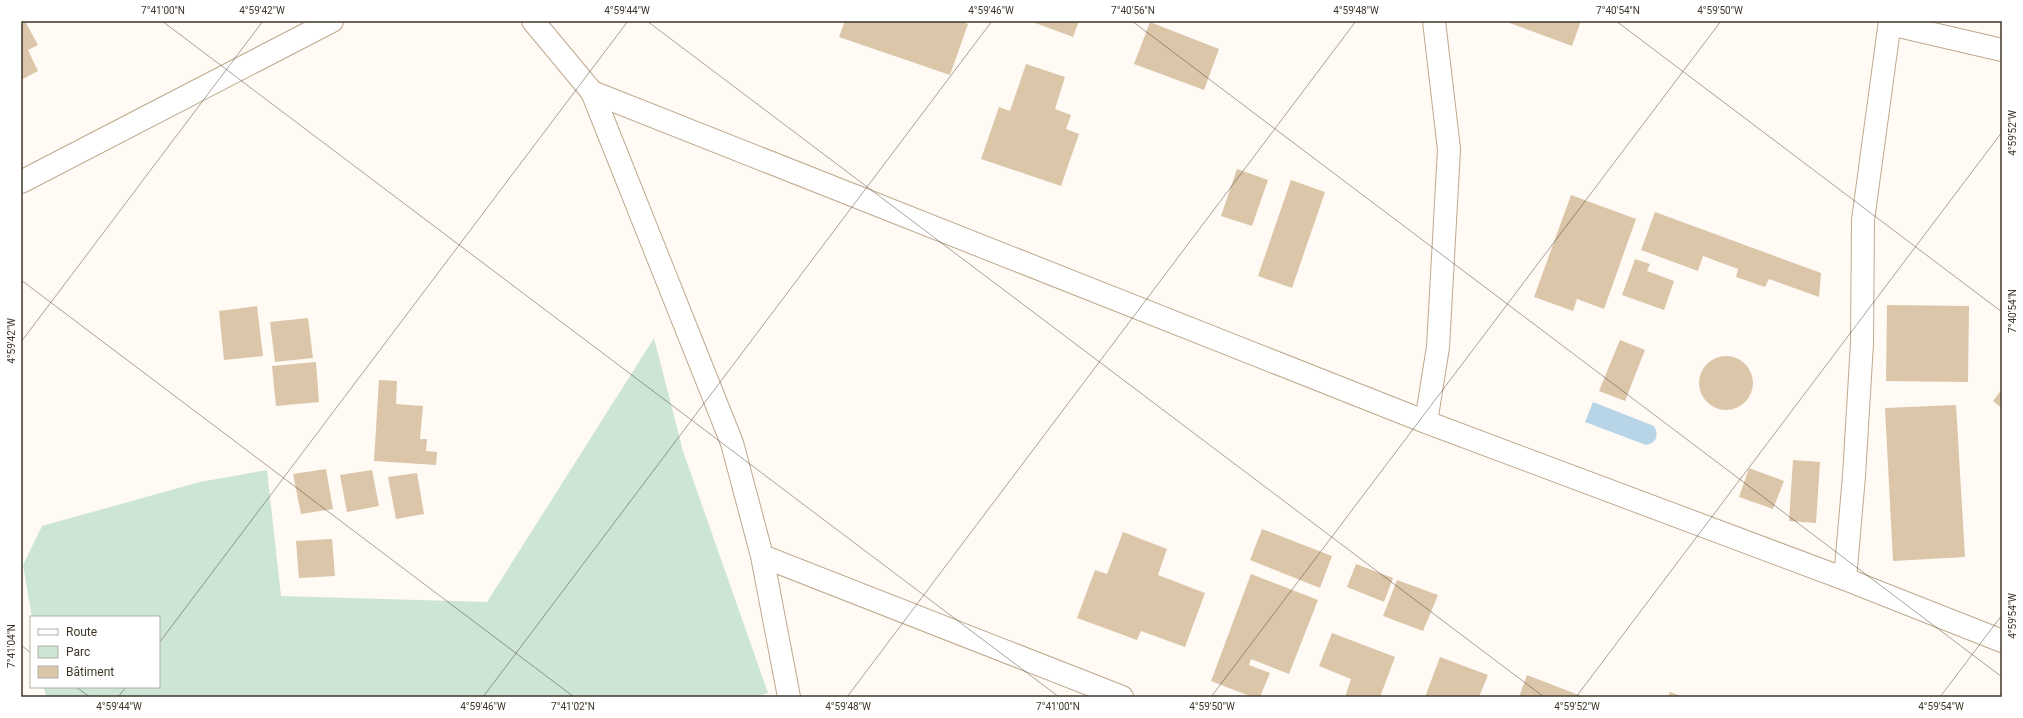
<svg xmlns="http://www.w3.org/2000/svg" width="2023" height="718" font-family="Roboto,sans-serif">
<style>
.green{fill:#cce5d4}
.water{fill:#b8d4e7}
.building{fill:#dcc6a9}
.lines{fill:none;stroke-linecap:round;stroke-linejoin:round}
.minor-casing{stroke:#bfa98d;stroke-width:24}
.minor{stroke:#fff;stroke-width:22}
.ticks{fill:none;stroke:#3f362a;stroke-width:1;stroke-opacity:0.45}
.neatline{fill:none;stroke:#3f362a;stroke-width:1.5}
.ticks-label{font-size:10px;text-anchor:middle;fill:#3f362a}
</style>
<rect width="100%" height="100%" fill="#fffaf4"/>
<!-- green -->
<path class="green" d="M 654,338 L 683,451 L 768,693 L 756,697 L 46,697 L 44,687 L 159,687 L 159,617 L 32,617 L 23,565 L 42,526 L 200,482 L 267,470 L 281,596 L 487,602 Z"/>
<!-- water -->
<path class="water" d="M 1593,402 L 1654,426 C 1659,435 1657,443 1646,445 L 1585,422 Z"/>
<!-- building -->
<path class="building" d="M 21,21 L 25,21 L 38,45 L 28,50 L 38,71 L 21,80 Z
M 845,21 L 960,21 L 968,24 L 950,75 L 839,37 Z
M 1030,21 L 1079,21 L 1073,37 Z
M 1504,21 L 1581,21 L 1572,46 Z
M 1150,22 L 1219,49 L 1204,90 L 1134,64 Z
M 1026,64 L 1065,77 L 1055,109 L 1071,115 L 1066,129 L 1079,134 L 1061,186 L 981,159 L 999,107 L 1010,111 Z
M 1237,169 L 1268,180 L 1252,226 L 1221,216 Z
M 1291,180 L 1325,192 L 1292,288 L 1258,276 Z
M 1571,195 L 1636,219 L 1604,309 L 1577,299 L 1573,311 L 1534,297 Z
M 1655,212 L 1821,273 L 1819,297 L 1769,279 L 1765,287 L 1736,277 L 1738,269 L 1703,256 L 1698,271 L 1641,250 Z
M 1635,259 L 1650,264 L 1647,271 L 1674,281 L 1664,310 L 1622,295 Z
M 1887,305 L 1969,306 L 1968,382 L 1886,381 Z
M 257,306 L 263,356 L 224,360 L 219,311 Z
M 308,318 L 313,358 L 275,362 L 270,322 Z
M 1620,340 L 1645,350 L 1625,401 L 1599,391 Z
M1699 383a27 27 0 1 1 54 0a27 27 0 1 1-54 0Z
M 316,362 L 319,402 L 276,406 L 272,366 Z
M 379,380 L 397,381 L 396,404 L 423,406 L 420,439 L 427,439 L 426,451 L 437,452 L 436,465 L 374,461 Z
M 2002,389 L 2002,408 L 1993,401 Z
M 1956,405 L 1965,557 L 1893,561 L 1885,408 Z
M 1793,460 L 1820,462 L 1816,523 L 1789,521 Z
M 1749,468 L 1784,481 L 1773,509 L 1739,497 Z
M 326,469 L 333,509 L 301,514 L 293,474 Z
M 372,470 L 379,506 L 347,512 L 340,475 Z
M 417,473 L 424,514 L 396,519 L 388,477 Z
M 1262,529 L 1332,556 L 1320,588 L 1250,560 Z
M 1123,532 L 1167,549 L 1158,575 L 1205,593 L 1185,647 L 1141,631 L 1137,640 L 1077,618 L 1095,570 L 1107,574 Z
M 332,539 L 335,576 L 299,578 L 296,541 Z
M 1356,564 L 1393,578 L 1384,602 L 1347,587 Z
M 1251,574 L 1318,600 L 1289,674 L 1251,659 L 1249,665 L 1270,673 L 1260,697 L 1252,697 L 1211,681 Z
M 1397,580 L 1438,595 L 1423,631 L 1383,616 Z
M 1332,633 L 1395,657 L 1380,697 L 1345,697 L 1351,679 L 1319,666 Z
M 1440,657 L 1488,675 L 1479,697 L 1425,697 Z
M 1527,675 L 1584,697 L 1519,697 Z
M 1670,692 L 1684,697 L 1668,697 Z"/>
<g class="lines">
<defs>
<path id="minor" d="M 533,21 L 592,92 L 732,443 L 762,556 L 789,697
M 1890,24 L 2002,50
M 592,92 L 1426,422 L 1845,579 L 2002,641
M 21,182 L 332,21
M 1426,422 L 1438,347 L 1449,149 L 1434,21
M 762,556 L 1122,697
M 1845,579 L 1854,476 L 1862,343 L 1863,220 L 1890,21"/>
</defs>
<!-- minor casing -->
<use href="#minor" class="minor-casing"/>
<!-- minor -->
<use href="#minor" class="minor"/>
</g>
<!-- ticks -->
<path class="ticks" d="M 162,21 L 1059,697M 647,21 L 1544,697M 1132,21 L 2002,677M 1616,21 L 2002,312M 21,280 L 574,697M 21,342 L 263,21M 159,643 L 628,21M 21,645 L 31,653M 76,687 L 90,697M 118,697 L 126,687M 483,697 L 992,21M 847,697 L 1356,21M 1211,697 L 1721,21M 1576,697 L 2002,132M 1940,697 L 2002,615"/>
<!-- border -->
<rect width="2023" height="718" fill="none" stroke="#ffffff" stroke-width="44"/>
<!-- legend -->
<rect x="30" y="616" width="130" height="72" fill="#ffffff" stroke="#b2afaa"/>
<rect x="38" y="629" width="20" height="6" fill="#ffffff" stroke="#b2afaa"/>
<text x="66" y="636" font-size="12" fill="#3f362a">Route</text>
<rect x="38" y="646" width="20" height="12" fill="#cce5d4" stroke="#b2afaa"/>
<text x="66" y="656" font-size="12" fill="#3f362a">Parc</text>
<rect x="38" y="666" width="20" height="12" fill="#dcc6a9" stroke="#b2afaa"/>
<text x="66" y="676" font-size="12" fill="#3f362a">Bâtiment</text>
<rect x="22" y="22" width="1979" height="674" class="neatline"/>
<g class="ticks-label">
<text x="163" y="14">7°41'00"N</text>
<text x="262" y="14">4°59'42"W</text>
<text x="627" y="14">4°59'44"W</text>
<text x="991" y="14">4°59'46"W</text>
<text x="1133" y="14">7°40'56"N</text>
<text x="1356" y="14">4°59'48"W</text>
<text x="1618" y="14">7°40'54"N</text>
<text x="1720" y="14">4°59'50"W</text>
<text transform="translate(2012 133) rotate(-90)" y="4">4°59'52"W</text>
<text transform="translate(2012 311) rotate(-90)" y="4">7°40'54"N</text>
<text transform="translate(11 341) rotate(-90)" y="4">4°59'42"W</text>
<text transform="translate(2012 616) rotate(-90)" y="4">4°59'54"W</text>
<text transform="translate(11 646) rotate(-90)" y="4">7°41'04"N</text>
<text x="119" y="710">4°59'44"W</text>
<text x="483" y="710">4°59'46"W</text>
<text x="573" y="710">7°41'02"N</text>
<text x="848" y="710">4°59'48"W</text>
<text x="1058" y="710">7°41'00"N</text>
<text x="1212" y="710">4°59'50"W</text>
<text x="1577" y="710">4°59'52"W</text>
<text x="1941" y="710">4°59'54"W</text>
</g>
</svg>
